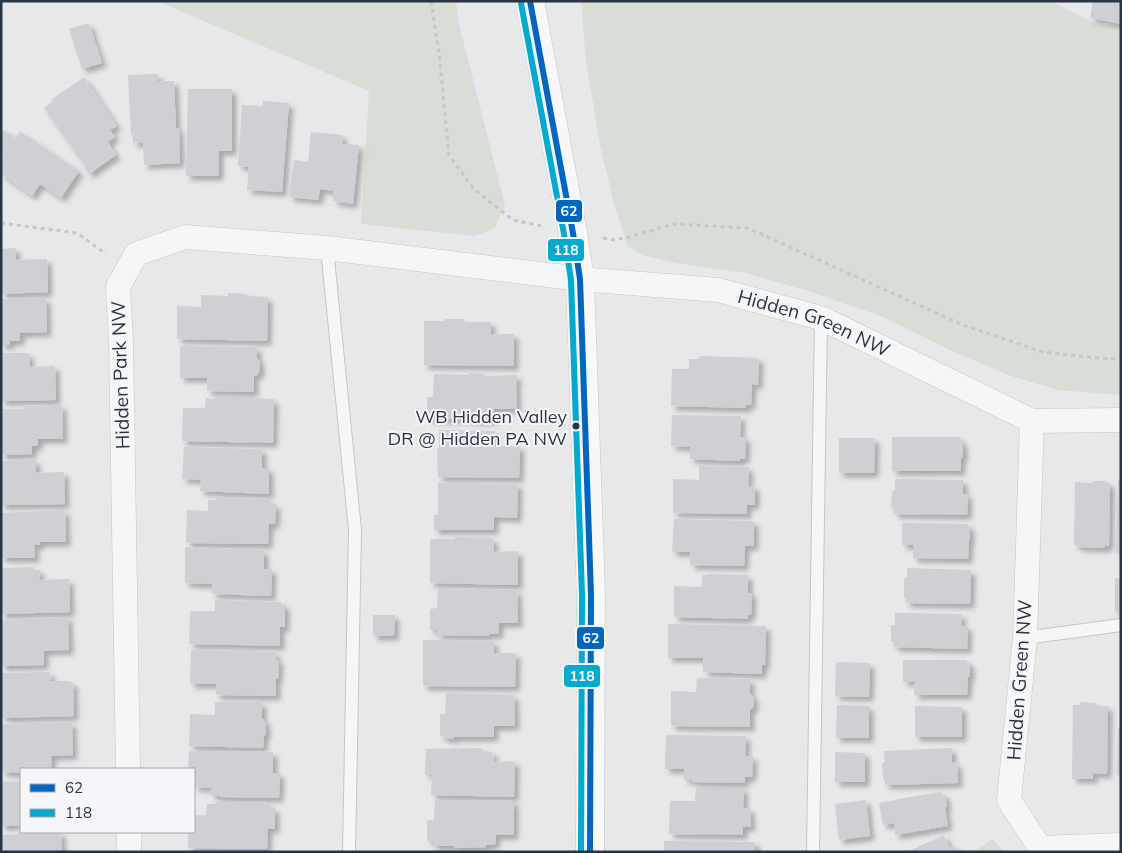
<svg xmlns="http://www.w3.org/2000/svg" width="1122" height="853" font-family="Mulish,sans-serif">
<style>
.green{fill:#d6ded6}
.building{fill:#ced0d3;filter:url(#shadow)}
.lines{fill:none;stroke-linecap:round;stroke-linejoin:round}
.lane-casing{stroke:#c4c6c8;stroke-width:14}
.street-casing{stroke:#c4c6c8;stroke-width:25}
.secondary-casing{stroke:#c4c6c8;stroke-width:29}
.path{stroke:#c5c6ca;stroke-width:3;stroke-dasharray:4 4;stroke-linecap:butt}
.lane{stroke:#f5f6f7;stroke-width:12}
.street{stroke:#f5f6f7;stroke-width:24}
.secondary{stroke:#f8f8f8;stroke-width:28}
.bus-1-casing{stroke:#f4f6f9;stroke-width:10}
.bus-2-casing{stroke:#f4f6f9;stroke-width:10}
.bus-1{stroke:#0065bd;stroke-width:6}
.bus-2{stroke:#00a9ce;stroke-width:6}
.bus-dot{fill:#2b3445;stroke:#f4f6f9;stroke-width:2}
.labels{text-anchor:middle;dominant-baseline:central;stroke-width:4;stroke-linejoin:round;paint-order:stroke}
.bus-label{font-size:18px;fill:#2b3445;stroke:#f4f6f9;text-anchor:end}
.street-label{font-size:19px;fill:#2b3445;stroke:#f4f6f9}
.line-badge{stroke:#f4f6f9;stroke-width:2}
.badge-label{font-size:14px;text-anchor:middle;font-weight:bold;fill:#fff}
</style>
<defs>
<filter id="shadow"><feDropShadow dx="4.5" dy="4.5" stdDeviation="2.5" flood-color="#0004"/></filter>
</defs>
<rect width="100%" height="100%" fill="#e6e8ea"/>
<!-- green -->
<path class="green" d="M 157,1 L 456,1 L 459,24 L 505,205 L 495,228 L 475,236 L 361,224 L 369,91 Z
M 581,1 L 1051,1 L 1099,25 L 1121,25 L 1121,395 L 1058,390 L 1011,376 L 952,351 L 881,316 L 808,291 L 746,273 L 675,263 L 642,255 L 628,246 L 614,204 L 600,145 L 586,61 Z
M 993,839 L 1004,852 L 973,852 Z"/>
<!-- building -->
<path class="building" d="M 1093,1 L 1121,1 L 1121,24 L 1090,18 Z
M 89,23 L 102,63 L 82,69 L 69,29 Z
M 158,74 L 158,81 L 174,81 L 176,128 L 179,128 L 180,163 L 144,165 L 143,143 L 133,143 L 133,135 L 131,135 L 128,75 Z
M 84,77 L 117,126 L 110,130 L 115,137 L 108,142 L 116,155 L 89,174 L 78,155 L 77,155 L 44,108 L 52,102 L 51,100 Z
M 188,89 L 232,89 L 232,151 L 219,151 L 219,176 L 186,176 Z
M 263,101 L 289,103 L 282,192 L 247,190 L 249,167 L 238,166 L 242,105 L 263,106 Z
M 4,130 L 16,138 L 20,131 L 79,171 L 61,198 L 40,184 L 32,196 L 1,174 L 1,159 L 4,155 L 1,153 L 1,135 Z
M 311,132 L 343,135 L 342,144 L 359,145 L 353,204 L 333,201 L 334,191 L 320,189 L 318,200 L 289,197 L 294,160 L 308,162 Z
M 16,248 L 16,260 L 47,259 L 48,292 L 1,294 L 1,249 Z
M 228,293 L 247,294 L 247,296 L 268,297 L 267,341 L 177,339 L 177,306 L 201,307 L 201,295 L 228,296 Z
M 46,298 L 47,332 L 20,333 L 20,341 L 10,341 L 10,345 L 1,345 L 1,299 Z
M 445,319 L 464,319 L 464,322 L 491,322 L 491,334 L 514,334 L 514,366 L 424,365 L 424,321 L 445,321 Z
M 180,346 L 257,347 L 257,358 L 260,361 L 260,371 L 256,376 L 254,375 L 254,392 L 207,391 L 207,378 L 180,378 Z
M 1,353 L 29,353 L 30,367 L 55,366 L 56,400 L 1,401 Z
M 699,356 L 759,358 L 758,385 L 752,384 L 751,405 L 746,405 L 746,408 L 671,406 L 672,369 L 689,369 L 689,359 L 699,359 Z
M 469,373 L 484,374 L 485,376 L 517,375 L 517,382 L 516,382 L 517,409 L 494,409 L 494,420 L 480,420 L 480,421 L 469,420 L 469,419 L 427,419 L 427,397 L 433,397 L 434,374 L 469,375 Z
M 215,397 L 251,397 L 251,398 L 274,399 L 273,443 L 182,441 L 183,408 L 205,408 L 206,398 L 215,399 Z
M 62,405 L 63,439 L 38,439 L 38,446 L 32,446 L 32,454 L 1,455 L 1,409 L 25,409 L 25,406 Z
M 672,415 L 741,416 L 740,437 L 746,437 L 745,459 L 740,459 L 740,461 L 690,459 L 690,447 L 671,446 Z
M 439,430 L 495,431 L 494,446 L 520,446 L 519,478 L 438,477 L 437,449 L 439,448 Z
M 892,437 L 960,437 L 960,442 L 963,442 L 963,458 L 961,458 L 961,471 L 892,471 Z
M 839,438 L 875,438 L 874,473 L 839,473 Z
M 184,447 L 262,449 L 262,468 L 269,468 L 269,494 L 200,491 L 201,480 L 182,479 Z
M 36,460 L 36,473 L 64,472 L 65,504 L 1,505 L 1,461 Z
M 699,466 L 749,467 L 748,486 L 755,486 L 755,505 L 747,505 L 747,514 L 673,513 L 673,479 L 699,480 Z
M 895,479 L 963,480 L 963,494 L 968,494 L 967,515 L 894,514 L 894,508 L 891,509 L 892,491 L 895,491 Z
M 1118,480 L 1121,480 L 1121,553 L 1116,553 Z
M 1093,481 L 1106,481 L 1106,483 L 1110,483 L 1109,546 L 1105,546 L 1105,548 L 1078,547 L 1078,545 L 1074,545 L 1075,482 L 1093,483 Z
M 438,483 L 518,484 L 517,518 L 494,517 L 494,530 L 434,530 L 434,515 L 438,515 Z
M 216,498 L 269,499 L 269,504 L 276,504 L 275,524 L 269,524 L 268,544 L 186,543 L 187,510 L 208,511 L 208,500 L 216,500 Z
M 65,510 L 66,542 L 40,542 L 40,545 L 34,545 L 35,558 L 1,558 L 1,513 Z
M 674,519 L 754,521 L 754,546 L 745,546 L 744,566 L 690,565 L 690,552 L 672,552 Z
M 902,523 L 968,524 L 968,527 L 970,527 L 970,540 L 969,540 L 968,559 L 913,558 L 913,545 L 902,545 Z
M 455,537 L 493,538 L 494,552 L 518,551 L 518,585 L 430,583 L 430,539 L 455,539 Z
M 185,547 L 264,550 L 264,569 L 272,569 L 271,596 L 212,594 L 212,584 L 185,583 Z
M 34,567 L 34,570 L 40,570 L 39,580 L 69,579 L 70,612 L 1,614 L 1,568 Z
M 907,568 L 971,570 L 970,604 L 906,603 L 906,598 L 904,598 L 904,578 L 907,578 Z
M 708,574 L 748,575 L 748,593 L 752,593 L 751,615 L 748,615 L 748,619 L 674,617 L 674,586 L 702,587 L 702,575 L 708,575 Z
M 1115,578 L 1121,578 L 1121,612 L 1115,612 Z
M 438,588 L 517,590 L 518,623 L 499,623 L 499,634 L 489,634 L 489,636 L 437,635 L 437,630 L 430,630 L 430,609 L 437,608 Z
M 215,600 L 281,602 L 281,605 L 285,605 L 285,627 L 280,627 L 280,646 L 189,644 L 190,611 L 215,611 Z
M 895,613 L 962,614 L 961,626 L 968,626 L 967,649 L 894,647 L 894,642 L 891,642 L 891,625 L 895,625 Z
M 373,615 L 395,615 L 394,636 L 373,636 Z
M 68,617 L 69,650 L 44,651 L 44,665 L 1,666 L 1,620 Z
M 668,624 L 766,626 L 765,665 L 762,665 L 762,674 L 703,672 L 703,658 L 668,658 Z
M 423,640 L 494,641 L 494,653 L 516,653 L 515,687 L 423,686 Z
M 191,650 L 276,652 L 276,660 L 279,660 L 278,679 L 276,679 L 276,696 L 216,695 L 216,684 L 190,684 Z
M 903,660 L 967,660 L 967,663 L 970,663 L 970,677 L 968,677 L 967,695 L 914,695 L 915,681 L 903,682 Z
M 836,662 L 870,663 L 869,697 L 835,696 Z
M 50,672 L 51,681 L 69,681 L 69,682 L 73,682 L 74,716 L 6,718 L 6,717 L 1,717 L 1,673 Z
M 697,678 L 750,679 L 750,693 L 754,698 L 754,706 L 750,710 L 750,727 L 671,726 L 671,691 L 696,692 Z
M 446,693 L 514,695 L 515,726 L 494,726 L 494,737 L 454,737 L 454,739 L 444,738 L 444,736 L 440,736 L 440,714 L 445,714 Z
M 215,702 L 262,702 L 262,719 L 264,719 L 264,721 L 266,723 L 266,734 L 264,736 L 263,748 L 189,746 L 190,714 L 215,715 Z
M 1080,702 L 1096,703 L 1096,706 L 1108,706 L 1107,774 L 1093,773 L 1093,779 L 1072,779 L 1073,705 L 1080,705 Z
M 837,705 L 869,706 L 869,738 L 836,738 Z
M 915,706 L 962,707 L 962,737 L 915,737 Z
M 72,722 L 73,755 L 51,756 L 52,769 L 21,769 L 21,772 L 5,773 L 5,771 L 1,771 L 1,724 Z
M 1118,728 L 1121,728 L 1121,775 L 1117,775 Z
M 666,735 L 746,736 L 745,756 L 753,756 L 752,777 L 745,777 L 745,783 L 692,782 L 692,780 L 684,780 L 684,769 L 665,769 Z
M 481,748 L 483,751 L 493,752 L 494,762 L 515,761 L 514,797 L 431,795 L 432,775 L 425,775 L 426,749 Z
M 952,748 L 952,763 L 957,762 L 958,783 L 885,785 L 885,780 L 883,779 L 882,763 L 885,762 L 884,751 Z
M 189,751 L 273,752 L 273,773 L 280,773 L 279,798 L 220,797 L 220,796 L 211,796 L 211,788 L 194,787 L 194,769 L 188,769 Z
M 835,752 L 865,753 L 865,782 L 835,782 Z
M 21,781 L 21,825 L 1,826 L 1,782 Z
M 696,788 L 744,788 L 743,808 L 750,808 L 751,827 L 743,827 L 743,835 L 669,834 L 670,801 L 695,801 Z
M 942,792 L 942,795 L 945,794 L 947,807 L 945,807 L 948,826 L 895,835 L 894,823 L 883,825 L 879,803 L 897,800 L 897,799 Z
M 435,800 L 514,801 L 514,835 L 496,835 L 495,845 L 486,845 L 486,847 L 454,848 L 454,846 L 433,846 L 433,841 L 427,841 L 427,820 L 434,820 Z
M 866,800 L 870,836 L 839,840 L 835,804 Z
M 216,802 L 268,803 L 268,808 L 275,808 L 275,829 L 268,828 L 267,849 L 188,848 L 188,832 L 194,832 L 194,815 L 206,815 L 207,804 L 216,804 Z
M 47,832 L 61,832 L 62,852 L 1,852 L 1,835 L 24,834 L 23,833 Z
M 944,835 L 950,848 L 955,846 L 958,852 L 907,852 Z
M 664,841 L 755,842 L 755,852 L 664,852 Z"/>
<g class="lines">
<defs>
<path id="lane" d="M 327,248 L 355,530 L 349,852
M 1025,638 L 1121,625
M 813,852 L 821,318"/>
<g id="street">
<path d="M 1032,421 L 1025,638 L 1009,800 L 1040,848 L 1121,845"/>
<path id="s1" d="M 128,769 L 121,342 L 118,287 L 136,254 L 185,237 L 327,248 L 580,279 L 718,290 L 821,318 L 1032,421 L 1121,420"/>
<path d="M 129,832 L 129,852"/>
</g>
<path id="secondary" d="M 530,1 L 573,233 L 580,279 L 591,595 L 590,852"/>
</defs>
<!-- lane casing -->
<use href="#lane" class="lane-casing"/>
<!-- street casing -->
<use href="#street" class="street-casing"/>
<!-- secondary casing -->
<use href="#secondary" class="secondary-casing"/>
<!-- path -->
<path class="path" d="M 431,1 L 439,53 L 449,155 L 473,188 L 504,213 L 513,220 L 542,226
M 1,223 L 77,233 L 106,254
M 603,238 L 614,240 L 629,237 L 674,224 L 748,228 L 963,325 L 1043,352 L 1098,358 L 1121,359"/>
<!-- lane -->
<use href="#lane" class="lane"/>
<!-- street -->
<use href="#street" class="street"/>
<!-- secondary -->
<use href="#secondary" class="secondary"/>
<defs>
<path id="bus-1" d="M 530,1 L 573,233 L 580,279 L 591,595 L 590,852"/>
<path id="bus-2" d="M 521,3 L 564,234 L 571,280 L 582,595 L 581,852"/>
</defs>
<!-- bus-1 casing -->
<use href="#bus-1" class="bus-1-casing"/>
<!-- bus-2 casing -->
<use href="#bus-2" class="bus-2-casing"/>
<!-- bus-1 -->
<use href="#bus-1" class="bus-1"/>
<!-- bus-2 -->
<use href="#bus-2" class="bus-2"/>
</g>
<!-- markers -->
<circle class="bus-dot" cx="576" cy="426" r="4.5"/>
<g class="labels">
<!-- bus labels -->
<g class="bus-label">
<text x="567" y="416">WB Hidden Valley<tspan x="567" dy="22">DR @ Hidden PA NW</tspan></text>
</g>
<!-- street labels -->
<g class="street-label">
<text stroke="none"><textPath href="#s1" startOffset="1209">Hidden Green NW</textPath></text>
<text transform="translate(120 375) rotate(-92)">Hidden Park NW</text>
<text transform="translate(1019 680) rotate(-86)">Hidden Green NW</text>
</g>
</g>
<g class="line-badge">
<rect x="555" y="199" width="28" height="24" rx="5" fill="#0065bd"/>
<rect x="547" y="238" width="38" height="24" rx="5" fill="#00a9ce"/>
<rect x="576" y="626" width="29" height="24" rx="5" fill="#0065bd"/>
<rect x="563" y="664" width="38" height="24" rx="5" fill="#00a9ce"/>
</g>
<g class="badge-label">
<text x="569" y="216">62</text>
<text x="566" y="255">118</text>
<text x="591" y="643">62</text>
<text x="582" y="681">118</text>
</g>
<!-- border -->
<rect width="1122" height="853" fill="none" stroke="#2b3445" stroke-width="5"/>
<!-- legend -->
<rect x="20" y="768" width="175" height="65" fill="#f4f6f9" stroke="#a4a8b1"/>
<rect x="30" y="784" width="25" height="8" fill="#0065bd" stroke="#a4a8b1"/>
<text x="65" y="793" font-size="15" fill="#2b3445">62</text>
<rect x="30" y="809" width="25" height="8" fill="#00a9ce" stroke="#a4a8b1"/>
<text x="65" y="818" font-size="15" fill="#2b3445">118</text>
</svg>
